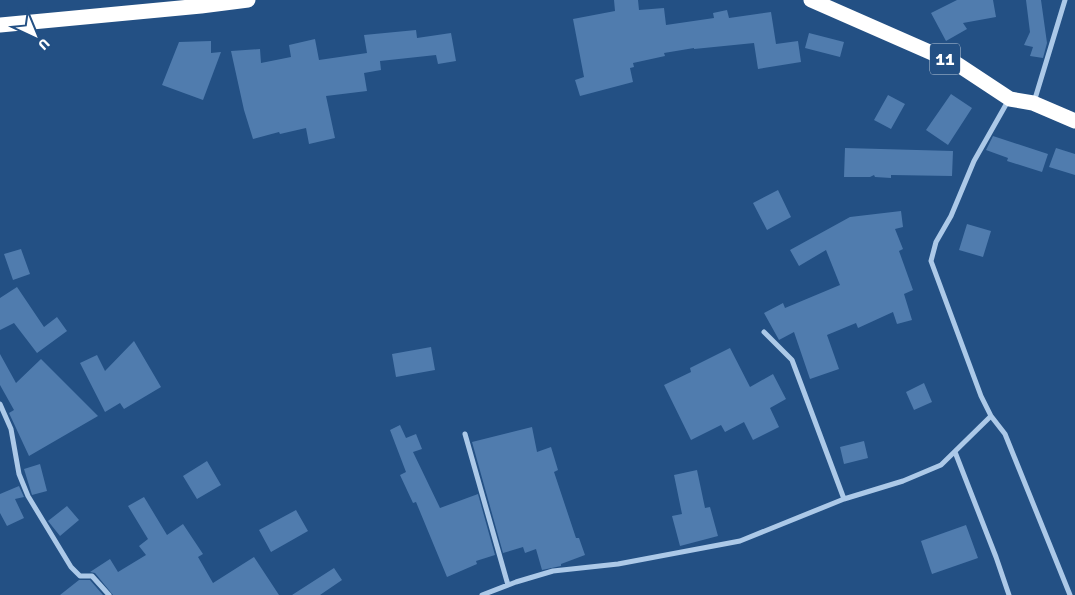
<svg xmlns="http://www.w3.org/2000/svg" width="1075" height="595" font-family="Signika,sans-serif">
<style>
.building{fill:#507cae}
.lines{fill:none;stroke-linecap:round;stroke-linejoin:round}
.street{stroke:#acc9e8;stroke-width:5}
.highway{stroke:#fff;stroke-width:15}
.labels{text-anchor:middle;dominant-baseline:central;stroke-width:4;stroke-linejoin:round;paint-order:stroke}
.shield{fill:#235084;stroke:#bdcada;stroke-width:1}
.shield-label{font-size:18px;font-weight:bold;fill:#fff}
</style>
<rect width="100%" height="100%" fill="#235084"/>
<!-- building -->
<path class="building" d="M 614,0 L 638,0 L 639,10 L 664,8 L 666,25 L 714,18 L 713,13 L 727,10 L 729,18 L 771,12 L 776,44 L 798,41 L 801,62 L 758,69 L 754,43 L 694,49 L 694,48 L 664,53 L 665,56 L 633,63 L 634,67 L 630,68 L 633,82 L 580,96 L 575,80 L 584,77 L 573,19 L 615,11 Z
M 957,0 L 993,0 L 996,17 L 963,23 L 967,29 L 946,41 L 931,13 Z
M 1026,0 L 1041,0 L 1047,43 L 1043,58 L 1030,56 L 1033,47 L 1024,45 L 1030,32 Z
M 416,30 L 417,38 L 451,33 L 456,61 L 438,64 L 436,55 L 380,61 L 381,70 L 364,73 L 367,91 L 326,96 L 335,138 L 309,144 L 306,128 L 280,134 L 279,132 L 253,139 L 244,110 L 231,51 L 260,49 L 261,63 L 291,57 L 289,45 L 315,39 L 319,60 L 367,53 L 364,35 Z
M 809,33 L 844,42 L 840,57 L 805,48 Z
M 211,41 L 211,53 L 221,52 L 203,100 L 162,85 L 179,42 Z
M 951,94 L 972,108 L 948,145 L 926,130 Z
M 888,95 L 905,104 L 891,129 L 874,120 Z
M 993,136 L 1048,154 L 1042,172 L 1007,161 L 1008,158 L 986,150 Z
M 845,148 L 953,151 L 952,176 L 891,175 L 891,178 L 875,177 L 874,175 L 870,177 L 844,177 Z
M 1056,148 L 1075,154 L 1075,175 L 1049,167 Z
M 778,190 L 791,217 L 767,230 L 753,203 Z
M 901,211 L 903,227 L 895,229 L 903,249 L 899,251 L 913,290 L 904,294 L 912,320 L 897,324 L 893,312 L 858,328 L 856,323 L 827,335 L 839,369 L 810,379 L 794,332 L 779,340 L 764,313 L 783,303 L 785,308 L 840,285 L 826,250 L 799,266 L 790,250 L 850,217 Z
M 967,224 L 991,231 L 983,257 L 959,250 Z
M 21,249 L 30,274 L 13,280 L 4,254 Z
M 17,287 L 44,327 L 57,317 L 67,331 L 37,353 L 14,323 L 0,330 L 0,298 Z
M 134,341 L 161,387 L 124,409 L 120,403 L 105,412 L 80,363 L 97,355 L 105,371 Z
M 431,347 L 435,370 L 396,377 L 392,354 Z
M 730,348 L 750,387 L 773,374 L 786,399 L 770,408 L 779,427 L 753,440 L 744,422 L 725,432 L 721,425 L 691,440 L 664,385 L 691,372 L 690,368 Z
M 0,354 L 16,383 L 41,359 L 98,416 L 29,456 L 9,413 L 14,410 L 0,385 Z
M 924,383 L 932,402 L 914,410 L 906,392 Z
M 400,425 L 406,438 L 416,434 L 422,449 L 413,452 L 440,508 L 478,494 L 495,555 L 476,561 L 477,564 L 447,577 L 416,502 L 413,503 L 400,475 L 406,472 L 390,430 Z
M 532,427 L 537,452 L 551,447 L 558,470 L 554,472 L 576,538 L 579,538 L 585,555 L 561,564 L 561,566 L 542,570 L 536,549 L 525,553 L 523,547 L 503,553 L 472,442 Z
M 864,441 L 868,458 L 844,464 L 840,447 Z
M 207,461 L 221,485 L 197,499 L 183,476 Z
M 40,464 L 47,491 L 32,495 L 24,469 Z
M 697,470 L 705,508 L 710,507 L 718,536 L 680,546 L 672,516 L 682,514 L 674,475 Z
M 19,486 L 24,497 L 15,499 L 24,518 L 7,526 L 0,513 L 0,494 Z
M 144,497 L 167,535 L 183,524 L 203,554 L 198,557 L 213,583 L 254,557 L 279,595 L 113,595 L 95,573 L 90,572 L 110,559 L 118,572 L 146,555 L 139,546 L 148,539 L 128,506 Z
M 67,506 L 79,520 L 60,536 L 48,521 Z
M 296,510 L 308,531 L 271,552 L 259,530 Z
M 966,525 L 978,558 L 932,574 L 921,541 Z
M 334,568 L 342,580 L 320,595 L 292,595 Z
M 79,580 L 90,580 L 103,595 L 60,595 Z"/>
<g class="lines">
<!-- street -->
<path class="street" d="M 1034,102 L 1065,0
M 764,332 L 792,360 L 844,499
M 0,404 L 11,429 L 19,474 L 28,496 L 71,567 L 80,576 L 92,576 L 109,595
M 991,416 L 1005,434 L 1070,595
M 465,434 L 508,585
M 955,452 L 996,557 L 1009,595
M 482,595 L 516,582 L 553,571 L 618,564 L 740,541 L 844,499 L 903,481 L 941,465 L 991,416 L 981,396 L 931,261 L 936,242 L 951,216 L 974,161 L 1008,101"/>
<!-- highway -->
<path class="highway" d="M 811,0 L 957,64 L 1010,99 L 1033,103 L 1075,121
M 0,25 L 201,6 L 248,0"/>
</g>
<g class="labels">
<!-- shield labels -->
<rect class="shield" x="930" y="43.5" width="30" height="31" rx="4"/>
<g class="shield-label">
<text x="945" y="59">11</text>
</g>
</g>
<!-- north arrow -->
<g transform="translate(35 35) rotate(136)" stroke="#235084" stroke-width="4" paint-order="stroke">
<path d="M0-4L9 19L0 12L-9 19Z" fill="#ffffff"/>
<text y="-8" font-size="14" font-weight="bold" text-anchor="middle" fill="#ffffff">U</text>
</g>
</svg>
